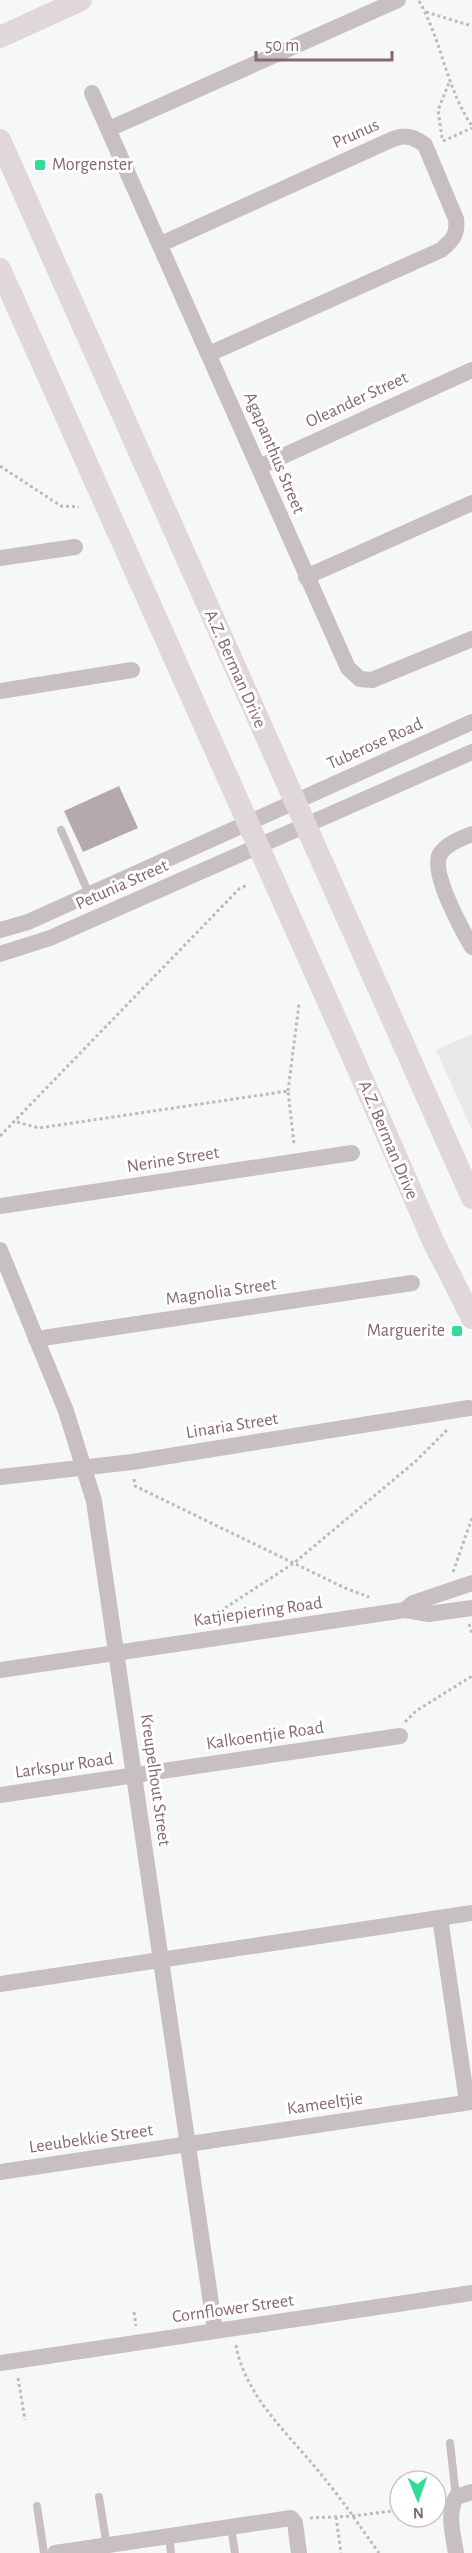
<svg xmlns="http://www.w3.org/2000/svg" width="472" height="2553" font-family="'Alegreya Sans',sans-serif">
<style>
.built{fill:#e9e8e9}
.building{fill:#b6a9ac}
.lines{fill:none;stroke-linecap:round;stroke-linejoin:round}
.path{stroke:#bfbabb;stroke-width:3;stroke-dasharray:3 3;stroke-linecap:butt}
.service{stroke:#c7bfc1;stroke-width:8}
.minor{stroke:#c7bfc1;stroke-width:16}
.secondary{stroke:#dfd7d9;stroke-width:22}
.poi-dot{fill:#33db97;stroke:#fff;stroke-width:2}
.labels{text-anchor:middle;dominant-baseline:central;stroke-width:6;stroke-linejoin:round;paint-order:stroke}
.street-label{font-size:18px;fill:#85696e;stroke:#fff}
.poi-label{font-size:18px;fill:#85696e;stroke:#fff;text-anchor:start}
</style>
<rect width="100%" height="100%" fill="#f6f7f8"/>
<!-- built -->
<path class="built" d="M 472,1034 L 472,1130 L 436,1050 Z"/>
<!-- building -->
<path class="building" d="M 119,786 L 138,828 L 83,852 L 64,811 Z"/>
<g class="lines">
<!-- path -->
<path class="path" d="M 419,1 C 442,41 446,88 472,126
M 426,12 L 472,26
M 442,138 L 438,110 L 449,83
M 443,141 L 472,128
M 0,466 L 61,506 L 79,507
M 288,1091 L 299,1004
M 17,1122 L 39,1128 L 288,1091 L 294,1144
M 0,1136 L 239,889 L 247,885
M 134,1479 L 135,1486 L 345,1588 L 369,1597
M 453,1572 L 472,1518
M 205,1621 L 294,1563 L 416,1461 L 449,1428
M 469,1624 L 472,1633
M 405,1722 L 416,1711 L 472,1676
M 134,2312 L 136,2326
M 236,2345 C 245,2398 293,2438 324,2478 C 344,2502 361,2528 379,2553
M 18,2378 L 25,2420
M 336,2517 L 341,2553
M 310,2518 L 352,2516 L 400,2510"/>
<!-- service -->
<path class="service" d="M 61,830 L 89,894
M 450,2443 L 456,2497
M 99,2497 L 107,2547
M 37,2506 L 44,2553
M 231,2527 L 235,2553
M 169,2536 L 171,2553"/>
<!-- minor -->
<path class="minor" d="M 92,93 L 348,668 L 360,679 L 372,680 L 472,639
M 109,129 L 398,0
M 161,244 L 393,139 C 406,134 414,137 425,145 L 456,219 C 458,234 453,240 441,250 L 209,354
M 259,467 L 472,370
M 0,558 L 75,547
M 306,577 L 472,503
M 0,691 L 132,670
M 472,834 C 461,839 447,843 440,854 C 430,872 462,930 472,947
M 0,930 L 28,922 L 472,722
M 0,954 L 50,938 L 472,752
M 0,1206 L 352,1153
M 0,1250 L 66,1411 L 94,1501 L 215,2331
M 36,1339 L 412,1283
M 0,1477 L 132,1462 L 469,1408
M 405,1610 L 413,1603 L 472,1583
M 0,1670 L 405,1610 L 429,1614 L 472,1608
M 0,1795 L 400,1736
M 440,1918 L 467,2102
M 0,1984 L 472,1913
M 0,2172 L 472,2102
M 0,2363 L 472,2293
M 55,2553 L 291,2518 L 295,2523 L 299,2553
M 456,2553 C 453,2534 447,2515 456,2497 L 472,2492"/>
<!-- secondary -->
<path class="secondary" d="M 0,37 L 81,0
M 0,140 L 472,1198
M 0,269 L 355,1062 L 433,1241 L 472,1318"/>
</g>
<!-- markers -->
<g class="poi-dot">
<rect x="34" y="159" width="12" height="12" rx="3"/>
<rect x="451" y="1325" width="12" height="12" rx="3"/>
</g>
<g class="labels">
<!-- street labels -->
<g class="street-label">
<text transform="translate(356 134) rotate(-24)">Prunus</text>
<text transform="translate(357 400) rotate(-25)">Oleander Street</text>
<text transform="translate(274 453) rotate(67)">Agapanthus Street</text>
<text transform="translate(235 669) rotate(66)">A.Z. Berman Drive</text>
<text transform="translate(375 744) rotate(-24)">Tuberose Road</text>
<text transform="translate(122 885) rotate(-24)">Petunia Street</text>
<text transform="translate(388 1140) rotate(67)">A.Z. Berman Drive</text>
<text transform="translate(173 1160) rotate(-9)">Nerine Street</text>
<text transform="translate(221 1292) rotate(-8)">Magnolia Street</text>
<text transform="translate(232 1426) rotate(-9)">Linaria Street</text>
<text transform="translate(258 1612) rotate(-8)">Katjiepiering Road</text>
<text transform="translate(265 1736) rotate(-8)">Kalkoentjie Road</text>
<text transform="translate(64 1766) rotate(-8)">Larkspur Road</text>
<text transform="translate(155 1780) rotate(82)">Kreupelhout Street</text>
<text transform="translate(325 2104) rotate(-8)">Kameeltjie</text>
<text transform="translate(91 2139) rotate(-8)">Leeubekkie Street</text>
<text transform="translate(233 2309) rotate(-8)">Cornflower Street</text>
</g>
<!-- poi labels -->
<g class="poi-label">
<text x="52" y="165">Morgenster</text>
<text x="445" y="1331" text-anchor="end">Marguerite</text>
</g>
</g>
<!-- north arrow -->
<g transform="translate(418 2499) rotate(178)"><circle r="28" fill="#ffffff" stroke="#cec3c5" stroke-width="1.5"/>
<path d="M0-4.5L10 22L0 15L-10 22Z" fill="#33db97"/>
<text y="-9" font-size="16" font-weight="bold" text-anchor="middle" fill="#85696e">N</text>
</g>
<!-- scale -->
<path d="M256 51v9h136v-9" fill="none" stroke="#85696e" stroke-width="3"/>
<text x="265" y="51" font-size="18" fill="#85696e" stroke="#ffffff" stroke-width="4.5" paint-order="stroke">50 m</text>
</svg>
